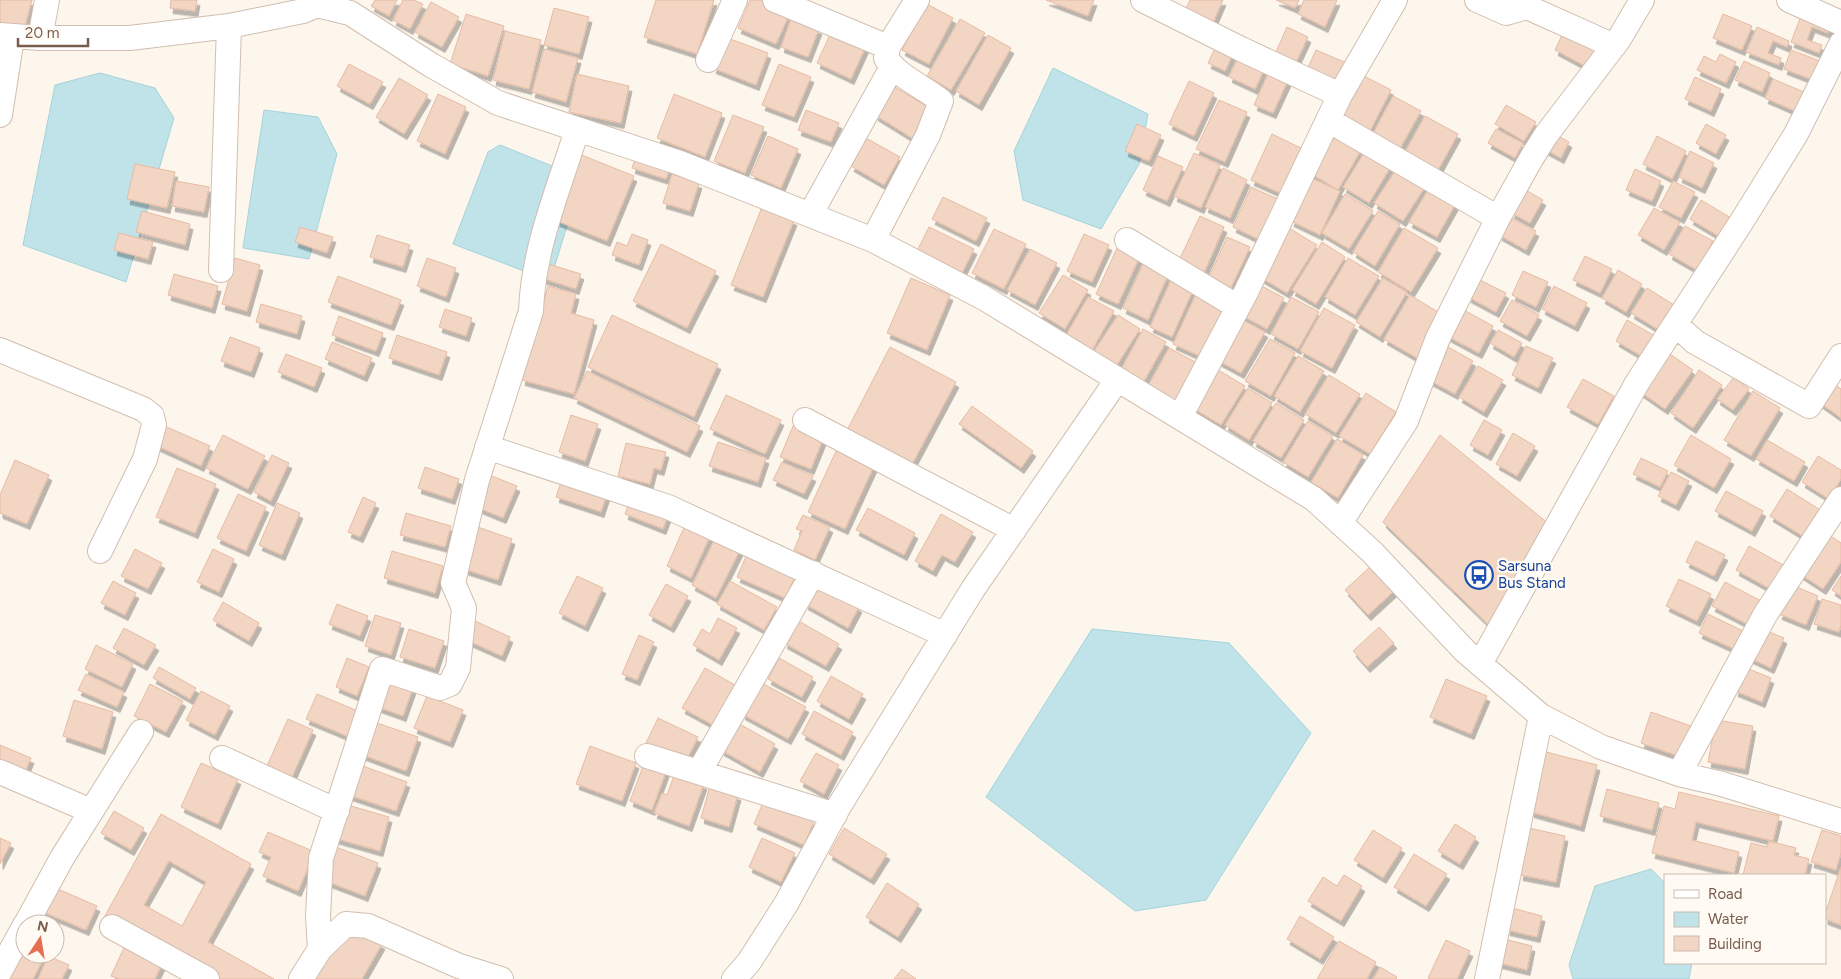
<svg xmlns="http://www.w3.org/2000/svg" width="1841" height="979" font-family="Figtree,sans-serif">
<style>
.water{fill:#bfe3e8;stroke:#a5d3da}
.building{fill:#f3d5c3;stroke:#e6bba3;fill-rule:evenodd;filter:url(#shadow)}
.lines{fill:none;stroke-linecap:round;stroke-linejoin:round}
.minor-casing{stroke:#d1beb0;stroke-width:26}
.minor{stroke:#fff;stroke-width:24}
.labels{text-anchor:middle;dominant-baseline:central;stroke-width:4.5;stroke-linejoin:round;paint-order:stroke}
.transit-label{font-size:15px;fill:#164399;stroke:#fffaf3;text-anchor:start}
</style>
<defs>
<filter id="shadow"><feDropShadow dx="3" dy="5.5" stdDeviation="0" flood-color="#0004"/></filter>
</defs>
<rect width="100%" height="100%" fill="#fdf6ec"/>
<!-- water -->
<path class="water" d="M 1053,68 L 1148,114 L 1139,164 L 1101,229 L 1023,200 L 1014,151 Z
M 100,73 L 155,88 L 174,118 L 126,282 L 23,245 L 55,85 Z
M 264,110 L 318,117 L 337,154 L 309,259 L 243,248 Z
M 500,145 L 582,178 L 550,281 L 453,244 L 488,152 Z
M 1092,629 L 1229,643 L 1311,733 L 1206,900 L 1135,911 L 986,797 Z
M 1651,869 L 1665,883 L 1665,963 L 1692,963 L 1689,979 L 1573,979 L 1569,965 L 1595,886 Z"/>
<!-- building -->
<path class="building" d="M 0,0 L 32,0 L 24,29 L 0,22 Z
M 171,0 L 197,0 L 195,11 L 170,8 Z
M 375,0 L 397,0 L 389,16 L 371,6 Z
M 403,0 L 414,0 L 423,4 L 410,29 L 393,20 Z
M 656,0 L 714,0 L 697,54 L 644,37 Z
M 750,0 L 759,0 L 790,13 L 776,44 L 738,28 Z
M 1046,0 L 1094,0 L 1088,16 Z
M 1190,0 L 1223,0 L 1213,23 L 1185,11 Z
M 1276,0 L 1299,0 L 1295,8 Z
M 1304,0 L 1337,0 L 1325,27 L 1298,14 Z
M 431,2 L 459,17 L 442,47 L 415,32 Z
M 927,4 L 953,18 L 929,64 L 902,50 Z
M 554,8 L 589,17 L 579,54 L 544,45 Z
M 466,14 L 504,26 L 488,76 L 450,64 Z
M 1723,14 L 1752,26 L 1742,50 L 1713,38 Z
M 1801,16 L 1830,27 L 1828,33 L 1812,27 L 1807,40 L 1822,45 L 1819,53 L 1791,42 Z
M 791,19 L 819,29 L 808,57 L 781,47 Z
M 960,19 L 985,33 L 951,90 L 927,76 Z
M 1287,27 L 1308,37 L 1292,71 L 1272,61 Z
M 1757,27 L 1789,41 L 1787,47 L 1773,41 L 1768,53 L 1781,58 L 1779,65 L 1746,52 Z
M 833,28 L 867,44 L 851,79 L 817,63 Z
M 505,31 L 541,40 L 529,89 L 493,80 Z
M 1563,33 L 1596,50 L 1587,67 L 1555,50 Z
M 988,35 L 1011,48 L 979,105 L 956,91 Z
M 725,37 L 768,53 L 756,85 L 713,68 Z
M 1218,42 L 1235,50 L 1225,71 L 1208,63 Z
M 544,49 L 578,58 L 566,102 L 532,92 Z
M 1316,50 L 1349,64 L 1337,89 L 1305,74 Z
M 1791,50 L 1820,61 L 1813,80 L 1784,69 Z
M 1241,52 L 1267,64 L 1255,89 L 1229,77 Z
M 1720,54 L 1736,62 L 1726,83 L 1697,70 L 1704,56 L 1716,62 Z
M 1744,61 L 1770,73 L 1762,92 L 1735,80 Z
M 349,64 L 383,82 L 370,104 L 337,86 Z
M 779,64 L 811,77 L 794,117 L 762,105 Z
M 1272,65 L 1291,74 L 1273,113 L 1254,105 Z
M 577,74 L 629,86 L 621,123 L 569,112 Z
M 1360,74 L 1391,90 L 1369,133 L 1338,117 Z
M 1695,77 L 1721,89 L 1711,111 L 1685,99 Z
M 399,78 L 428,95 L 404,134 L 376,117 Z
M 1773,79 L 1804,92 L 1795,111 L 1765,98 Z
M 1189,81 L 1214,93 L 1194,136 L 1169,124 Z
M 893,86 L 930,108 L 912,138 L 875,115 Z
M 438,94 L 466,107 L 445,154 L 417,141 Z
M 674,94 L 722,113 L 705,157 L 657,138 Z
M 1393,96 L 1421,111 L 1398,152 L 1371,137 Z
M 1219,100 L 1247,112 L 1225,162 L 1196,149 Z
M 1506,105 L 1536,122 L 1524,141 L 1495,124 Z
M 806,110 L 839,123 L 831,142 L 798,130 Z
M 733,115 L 764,127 L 745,173 L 714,161 Z
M 1425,116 L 1458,134 L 1437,172 L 1404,154 Z
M 1137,124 L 1161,135 L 1149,161 L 1125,151 Z
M 1706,124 L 1726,135 L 1716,154 L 1696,143 Z
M 1336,129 L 1364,145 L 1338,190 L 1310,173 Z
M 1496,129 L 1523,143 L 1515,158 L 1488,143 Z
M 1553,133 L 1569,142 L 1561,158 L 1544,149 Z
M 1272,134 L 1307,151 L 1287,196 L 1251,180 Z
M 768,136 L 798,149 L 781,188 L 751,175 Z
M 1657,136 L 1686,151 L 1672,179 L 1643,164 Z
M 866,138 L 900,157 L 884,185 L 851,166 Z
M 1367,148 L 1393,163 L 1369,203 L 1343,187 Z
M 1690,151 L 1714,163 L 1702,188 L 1679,177 Z
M 637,153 L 671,165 L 666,179 L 632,168 Z
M 1194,153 L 1220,165 L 1201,208 L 1174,196 Z
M 579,154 L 634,176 L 607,241 L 552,219 Z
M 1158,156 L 1183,167 L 1167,201 L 1143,190 Z
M 135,164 L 175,172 L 167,208 L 127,199 Z
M 1399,165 L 1427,184 L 1403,221 L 1374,203 Z
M 1223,168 L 1247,180 L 1230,218 L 1205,207 Z
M 1635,169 L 1661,181 L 1652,201 L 1626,190 Z
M 672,174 L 699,183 L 690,211 L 663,203 Z
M 1311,178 L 1340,191 L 1320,235 L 1291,221 Z
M 176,181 L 209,187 L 204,212 L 172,206 Z
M 1673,181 L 1695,192 L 1681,218 L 1659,207 Z
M 1432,183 L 1459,198 L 1437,237 L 1409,222 Z
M 1251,187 L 1282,201 L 1264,242 L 1233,227 Z
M 1524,189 L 1543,200 L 1530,223 L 1511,213 Z
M 1345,194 L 1373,211 L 1349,249 L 1322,233 Z
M 943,197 L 987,218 L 976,241 L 932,219 Z
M 1701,200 L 1731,218 L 1720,237 L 1690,219 Z
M 762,207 L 794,220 L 763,297 L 731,285 Z
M 1654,208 L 1680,222 L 1664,250 L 1638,235 Z
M 142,211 L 190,224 L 185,245 L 136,232 Z
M 1378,211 L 1400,224 L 1375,266 L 1353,252 Z
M 1200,216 L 1224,227 L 1201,280 L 1175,269 Z
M 1509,217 L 1536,231 L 1526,250 L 1499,235 Z
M 1685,226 L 1713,241 L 1697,270 L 1669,254 Z
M 300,227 L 333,237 L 327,253 L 295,242 Z
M 929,227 L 974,249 L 962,273 L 917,251 Z
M 1287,227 L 1317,245 L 1287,293 L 1258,276 Z
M 1404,228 L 1438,248 L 1411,292 L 1378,272 Z
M 994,229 L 1026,244 L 1004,289 L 972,273 Z
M 119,233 L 153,242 L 148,259 L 114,250 Z
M 632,234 L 648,240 L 639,265 L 612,255 L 617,242 L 627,246 Z
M 1084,234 L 1109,245 L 1092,282 L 1067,271 Z
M 377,235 L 410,245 L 403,267 L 370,257 Z
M 1227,237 L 1250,247 L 1228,294 L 1206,284 Z
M 1322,242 L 1345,257 L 1316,304 L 1292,290 Z
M 661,244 L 716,271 L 687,328 L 633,301 Z
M 1119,244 L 1141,254 L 1118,304 L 1096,294 Z
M 1030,249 L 1057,263 L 1035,305 L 1007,290 Z
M 1585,256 L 1612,269 L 1600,293 L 1573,280 Z
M 235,258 L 260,265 L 247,311 L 222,304 Z
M 427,258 L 456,268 L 446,297 L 417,286 Z
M 1348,258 L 1379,276 L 1355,315 L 1325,297 Z
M 1144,262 L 1169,273 L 1148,320 L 1123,308 Z
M 545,263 L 581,274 L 576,289 L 541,278 Z
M 1618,270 L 1642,284 L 1626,312 L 1602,298 Z
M 1523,271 L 1548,282 L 1536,307 L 1512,295 Z
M 174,274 L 218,286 L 212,308 L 168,295 Z
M 1063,275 L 1088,290 L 1065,329 L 1039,313 Z
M 338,276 L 401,300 L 391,325 L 328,302 Z
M 911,278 L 950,295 L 927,350 L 887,333 Z
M 1383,278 L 1407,292 L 1380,337 L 1356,322 Z
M 1478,279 L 1506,293 L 1496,312 L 1468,297 Z
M 1171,280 L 1193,290 L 1172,337 L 1150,327 Z
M 1256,283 L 1284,298 L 1267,329 L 1239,314 Z
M 548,286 L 576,294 L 571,313 L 594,320 L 574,394 L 522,380 Z
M 1554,286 L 1587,303 L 1575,326 L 1542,309 Z
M 1647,288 L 1674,305 L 1659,330 L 1631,313 Z
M 1196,294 L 1227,308 L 1204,358 L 1173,344 Z
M 1410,295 L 1443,315 L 1417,358 L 1384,339 Z
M 1088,297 L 1114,311 L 1091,352 L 1065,337 Z
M 1291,297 L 1319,312 L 1298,349 L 1271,334 Z
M 1512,300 L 1539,315 L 1527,336 L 1500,321 Z
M 261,304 L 302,316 L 297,334 L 256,322 Z
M 1324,308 L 1355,325 L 1332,368 L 1300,351 Z
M 445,309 L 472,318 L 466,336 L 439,327 Z
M 1462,309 L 1493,326 L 1479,353 L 1447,336 Z
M 612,315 L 718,364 L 694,417 L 588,367 Z
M 1118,315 L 1140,329 L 1115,368 L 1092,354 Z
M 339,316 L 383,333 L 376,351 L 332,335 Z
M 1241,319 L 1265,332 L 1241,373 L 1217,360 Z
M 1627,320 L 1655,336 L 1643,357 L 1616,341 Z
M 1143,329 L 1166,342 L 1143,383 L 1120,371 Z
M 1498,330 L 1522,343 L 1514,357 L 1490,343 Z
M 397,335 L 447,352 L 439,375 L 389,358 Z
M 230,337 L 260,348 L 251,372 L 221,361 Z
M 1270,339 L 1295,353 L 1271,396 L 1245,381 Z
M 332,342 L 372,358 L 364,376 L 325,359 Z
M 1526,346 L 1553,358 L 1538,388 L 1512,375 Z
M 890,347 L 956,382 L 909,470 L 844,436 Z
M 1448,347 L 1473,361 L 1455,394 L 1429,380 Z
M 1169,348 L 1199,364 L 1178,405 L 1147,388 Z
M 1667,352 L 1693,370 L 1665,409 L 1639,391 Z
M 286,354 L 322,368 L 314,387 L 278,372 Z
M 1298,356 L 1324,371 L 1300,412 L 1274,396 Z
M 1478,366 L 1503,380 L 1484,412 L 1459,397 Z
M 1215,368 L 1245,386 L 1221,425 L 1191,407 Z
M 1699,370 L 1722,385 L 1693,428 L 1671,413 Z
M 587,371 L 700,426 L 687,452 L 574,398 Z
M 1329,375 L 1360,394 L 1336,433 L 1305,414 Z
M 1734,377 L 1749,389 L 1733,410 L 1717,399 Z
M 1583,379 L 1614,396 L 1598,424 L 1567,407 Z
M 1834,384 L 1841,389 L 1841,418 L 1820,403 Z
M 1248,388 L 1272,403 L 1249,440 L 1225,425 Z
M 1753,391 L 1780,408 L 1751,456 L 1724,440 Z
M 1366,393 L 1396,412 L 1370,454 L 1339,436 Z
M 726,395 L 781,420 L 765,454 L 710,429 Z
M 1276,403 L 1304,420 L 1281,458 L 1253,441 Z
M 972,406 L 1033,451 L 1021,468 L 959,424 Z
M 571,415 L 598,424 L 585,461 L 559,452 Z
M 1484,420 L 1502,430 L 1488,455 L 1470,445 Z
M 1308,421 L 1333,436 L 1308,477 L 1283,462 Z
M 160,424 L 210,446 L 201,466 L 151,443 Z
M 794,424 L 824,437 L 811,469 L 780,457 Z
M 1513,433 L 1535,446 L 1517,476 L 1496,464 Z
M 223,435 L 265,456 L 248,489 L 206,468 Z
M 1440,435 L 1549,524 L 1491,627 L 1383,522 Z
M 1691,435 L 1731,459 L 1714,488 L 1674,465 Z
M 1337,439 L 1363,455 L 1338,498 L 1311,482 Z
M 1767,440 L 1805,462 L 1794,481 L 1756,459 Z
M 718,442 L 766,458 L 758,482 L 709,466 Z
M 626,443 L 666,452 L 661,470 L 654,468 L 650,484 L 618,476 Z
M 837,449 L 874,466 L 845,529 L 808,512 Z
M 272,455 L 289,463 L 271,501 L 254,492 Z
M 1818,456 L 1841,470 L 1841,479 L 1829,499 L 1802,482 Z
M 1641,458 L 1668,471 L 1660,487 L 1633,474 Z
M 15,460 L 49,475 L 27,524 L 0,513 L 0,495 Z
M 782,462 L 813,476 L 804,494 L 773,480 Z
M 425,467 L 459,479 L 452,499 L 418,488 Z
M 177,468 L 216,484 L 195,533 L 156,517 Z
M 1671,472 L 1689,481 L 1676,505 L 1658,496 Z
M 487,474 L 517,486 L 503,518 L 474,506 Z
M 563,476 L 608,491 L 601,512 L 556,497 Z
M 1787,489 L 1822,511 L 1806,538 L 1770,516 Z
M 1726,491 L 1763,511 L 1752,531 L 1715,511 Z
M 238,494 L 266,507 L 246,551 L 217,538 Z
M 632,495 L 670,510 L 663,529 L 625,514 Z
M 363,497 L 376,503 L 360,537 L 348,532 Z
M 277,503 L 300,513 L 282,555 L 259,545 Z
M 868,508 L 915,533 L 904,555 L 856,530 Z
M 406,513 L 451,526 L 445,547 L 400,535 Z
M 941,514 L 973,532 L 955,562 L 942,555 L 933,571 L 915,561 Z
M 803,515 L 830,527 L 815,560 L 794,550 L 802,531 L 796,529 Z
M 686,523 L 711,534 L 691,578 L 667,566 Z
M 475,526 L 512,539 L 498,580 L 461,568 Z
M 718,533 L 742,546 L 716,598 L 692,585 Z
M 1828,534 L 1841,543 L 1841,562 L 1823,589 L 1800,574 Z
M 1696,541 L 1725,555 L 1714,576 L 1686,562 Z
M 1749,546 L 1785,566 L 1772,590 L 1736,570 Z
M 135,549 L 162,563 L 148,589 L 121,576 Z
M 213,549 L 234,559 L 219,592 L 197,582 Z
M 392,551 L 443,566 L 435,593 L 384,578 Z
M 748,552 L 797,573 L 785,598 L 737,577 Z
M 1371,566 L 1394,591 L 1368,615 L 1345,590 Z
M 577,576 L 603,588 L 585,626 L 559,613 Z
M 1841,576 L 1841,596 L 1832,590 Z
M 1679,579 L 1711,594 L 1697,621 L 1666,606 Z
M 113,581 L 136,593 L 125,615 L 101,603 Z
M 730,581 L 777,607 L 764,630 L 717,604 Z
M 1725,582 L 1763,602 L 1751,626 L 1712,606 Z
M 817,583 L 859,607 L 848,628 L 805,604 Z
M 666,584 L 688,596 L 671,627 L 649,615 Z
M 1792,585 L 1818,596 L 1806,625 L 1779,614 Z
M 1822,599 L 1841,605 L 1841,625 L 1839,632 L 1814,624 Z
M 223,602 L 259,623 L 249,641 L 213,620 Z
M 337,604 L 368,616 L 360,636 L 329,624 Z
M 1708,614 L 1743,631 L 1734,649 L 1699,633 Z
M 375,615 L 401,623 L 391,655 L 365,646 Z
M 718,618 L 737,628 L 719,660 L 693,645 L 702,629 L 710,634 Z
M 473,620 L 510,637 L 502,656 L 464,639 Z
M 797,620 L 839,644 L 826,666 L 784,643 Z
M 1379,627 L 1394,643 L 1367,667 L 1353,651 Z
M 124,628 L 156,645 L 144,665 L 113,648 Z
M 409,629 L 444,641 L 435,668 L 400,657 Z
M 1762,629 L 1784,638 L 1771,668 L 1750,658 Z
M 639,635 L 654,642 L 637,680 L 622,674 Z
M 96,645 L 133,664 L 122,687 L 85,669 Z
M 347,658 L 369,667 L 357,696 L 336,687 Z
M 779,658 L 813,677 L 802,697 L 768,679 Z
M 159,667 L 196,688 L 190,699 L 153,678 Z
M 1744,667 L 1771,678 L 1762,702 L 1735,691 Z
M 705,668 L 735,685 L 713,725 L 682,708 Z
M 86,674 L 124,692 L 117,707 L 78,690 Z
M 831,676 L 863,694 L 849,719 L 817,701 Z
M 388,679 L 413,688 L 403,716 L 378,707 Z
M 1446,679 L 1487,696 L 1471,734 L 1430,717 Z
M 760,682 L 806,707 L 788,739 L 742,714 Z
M 150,684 L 183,701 L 166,732 L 134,716 Z
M 201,691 L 230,706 L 215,735 L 186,720 Z
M 317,694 L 358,711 L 347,736 L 306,719 Z
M 427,696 L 463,710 L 450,742 L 414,728 Z
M 74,700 L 113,712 L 102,749 L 63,736 Z
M 814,711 L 853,732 L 841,755 L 802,734 Z
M 1651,712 L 1691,726 L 1681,757 L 1641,743 Z
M 658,718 L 698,737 L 686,761 L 646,743 Z
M 288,719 L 313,730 L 292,777 L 267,766 Z
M 1716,720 L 1753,726 L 1745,769 L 1708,762 Z
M 374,722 L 418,737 L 406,771 L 363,755 Z
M 736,722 L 775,744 L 760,772 L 721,750 Z
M 0,745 L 31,758 L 23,777 L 0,767 Z
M 590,746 L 636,763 L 622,801 L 576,784 Z
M 1546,752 L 1597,765 L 1581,826 L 1531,812 Z
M 816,753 L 839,765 L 824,794 L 800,781 Z
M 645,761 L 667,769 L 652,810 L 630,801 Z
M 201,763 L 238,779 L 218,824 L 181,807 Z
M 360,765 L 407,782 L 396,811 L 349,795 Z
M 675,773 L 704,784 L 689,826 L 654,813 L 662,793 L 667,795 Z
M 710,786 L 738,795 L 729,827 L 701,818 Z
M 1607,789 L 1659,803 L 1652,830 L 1600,816 Z
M 1679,792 L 1779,816 L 1773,841 L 1696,822 L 1692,840 L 1739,852 L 1734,873 L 1652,853 L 1664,806 L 1675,809 Z
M 764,800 L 814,821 L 804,845 L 754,824 Z
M 344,804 L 389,817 L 380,851 L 334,838 Z
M 114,811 L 144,828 L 131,850 L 101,833 Z
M 161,814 L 251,864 L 208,942 L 274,979 L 218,979 L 105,916 ZM 169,861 L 206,882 L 182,926 L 144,905 Z
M 1455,824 L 1476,837 L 1460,864 L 1438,851 Z
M 844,828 L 887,854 L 871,879 L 829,854 Z
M 1529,828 L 1565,836 L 1556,882 L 1520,875 Z
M 1373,830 L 1402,848 L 1383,878 L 1354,860 Z
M 1822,830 L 1841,836 L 1841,853 L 1836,870 L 1811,862 Z
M 268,832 L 315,852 L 298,891 L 263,876 L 271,857 L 259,852 Z
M 0,838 L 11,843 L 0,864 Z
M 762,838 L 795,853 L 781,882 L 749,867 Z
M 1769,841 L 1796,848 L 1794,855 L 1809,859 L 1805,875 L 1743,875 L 1751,843 L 1767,847 Z
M 336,847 L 378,863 L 365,896 L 323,880 Z
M 1414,854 L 1447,874 L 1426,906 L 1394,887 Z
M 1841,867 L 1841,925 L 1825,919 L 1825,914 Z
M 1344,875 L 1362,886 L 1341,921 L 1308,901 L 1323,877 L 1337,886 Z
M 887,883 L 919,904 L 898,937 L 866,917 Z
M 51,886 L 97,906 L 86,930 L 41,911 Z
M 1512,908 L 1542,916 L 1537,937 L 1507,930 Z
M 1300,916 L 1334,937 L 1320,959 L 1287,939 Z
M 366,935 L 382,944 L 362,979 L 313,979 L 339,939 Z
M 1504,939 L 1532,946 L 1527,970 L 1499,963 Z
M 1446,940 L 1470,951 L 1457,979 L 1431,979 L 1428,978 Z
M 127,941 L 165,958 L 155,979 L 119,979 L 111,976 Z
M 1339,941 L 1376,962 L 1367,979 L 1317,979 Z
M 25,945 L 25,954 L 42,954 L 45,956 L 33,979 L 4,979 Z
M 48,956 L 69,965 L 62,979 L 38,979 Z
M 1380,967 L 1397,977 L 1396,979 L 1373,979 Z
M 902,969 L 916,979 L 894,979 Z"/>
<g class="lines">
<defs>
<path id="minor" d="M 775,0 L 888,47
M 1143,0 L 1241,49 L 1340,95
M 1477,0 L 1506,13 L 1527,7 L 1614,46
M 1789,0 L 1841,23
M 0,35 L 40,38 L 130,38 L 229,26 L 303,11 L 317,5 L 350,13 L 431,65 L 498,103 L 680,163 L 873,240 L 984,298 L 1314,499 L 1372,552 L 1465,651 L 1541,716 L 1601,747 L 1679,774 L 1722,784 L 1841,821
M 40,38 L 47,0
M 708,60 L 735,0
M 0,115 L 12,37
M 1328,120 L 1498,218
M 810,215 L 892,67
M 873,240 L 928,135 L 941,101 C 924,87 898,77 886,58 L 888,47 L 917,0
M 1127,240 L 1238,307
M 221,270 L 229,26
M 1675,324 L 1695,342 L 1809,406 L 1841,356
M 0,350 L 143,409 L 152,416 L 154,425 L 145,459 L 100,551
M 1180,417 L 1245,294 L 1340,95 L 1395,0
M 805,420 L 1014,530
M 487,447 L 668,507 L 945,635
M 1340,523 L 1406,421 L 1438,338 L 1498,218 L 1531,159 L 1546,135 L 1619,39 L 1642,0
M 1480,664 L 1637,383 L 1742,221 L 1796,134 L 1841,44
M 647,756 L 835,815
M 222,758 L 337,811
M 0,772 L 91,811
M 699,772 L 813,573
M 1679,774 L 1765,615 L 1841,499
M 26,924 L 62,858 L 141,732
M 112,927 L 207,979
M 320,949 L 318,916 L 321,858 L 382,669 L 440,688 L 450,684 L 458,668 L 464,608 L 453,583 L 477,480 L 531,311 C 533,249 559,188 577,130
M 0,971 L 25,925
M 301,979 L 320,949 L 346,924 L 368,926 L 459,966 L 501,979
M 734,979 L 749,962 L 786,904 L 838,808 L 973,589 L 1117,380
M 1487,979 L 1541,716"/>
</defs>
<!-- minor casing -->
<use href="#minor" class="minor-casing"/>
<!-- minor -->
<use href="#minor" class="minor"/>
</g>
<!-- icons -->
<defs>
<symbol id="bus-ring" viewBox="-11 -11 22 22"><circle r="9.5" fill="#fffaf3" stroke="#1a4fb4" stroke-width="1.5"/><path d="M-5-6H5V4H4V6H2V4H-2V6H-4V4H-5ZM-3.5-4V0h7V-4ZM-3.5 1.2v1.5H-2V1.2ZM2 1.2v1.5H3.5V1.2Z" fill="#1a4fb4"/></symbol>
</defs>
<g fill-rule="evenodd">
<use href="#bus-ring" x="1463" y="559" width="32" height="32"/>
</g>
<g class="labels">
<!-- transit labels -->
<g class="transit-label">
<text x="1498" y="566">Sarsuna<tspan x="1498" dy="17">Bus Stand</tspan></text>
</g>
</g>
<!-- legend -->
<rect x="1664" y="874" width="162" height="90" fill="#fffaf3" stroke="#cabbb1"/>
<rect x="1674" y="890" width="25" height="8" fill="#ffffff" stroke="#cabbb1"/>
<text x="1708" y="899" font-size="15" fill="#7a5c4d">Road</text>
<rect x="1674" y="912" width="25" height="15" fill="#bfe3e8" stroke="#cabbb1"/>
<text x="1708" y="924" font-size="15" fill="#7a5c4d">Water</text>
<rect x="1674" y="936" width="25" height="15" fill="#f3d5c3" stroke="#cabbb1"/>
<text x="1708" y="949" font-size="15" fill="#7a5c4d">Building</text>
<!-- north arrow -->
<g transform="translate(40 939) rotate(12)"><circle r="24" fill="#fffaf3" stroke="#cabbb1"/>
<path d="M0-4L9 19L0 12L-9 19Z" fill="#e76f51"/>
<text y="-8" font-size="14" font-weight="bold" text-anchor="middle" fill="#7a5c4d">N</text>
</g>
<!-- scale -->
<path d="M18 38v8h70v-8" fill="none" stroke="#7a5c4d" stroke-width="2.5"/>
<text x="25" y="38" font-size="15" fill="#7a5c4d" stroke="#fffaf3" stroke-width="4" paint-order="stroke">20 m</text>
</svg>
